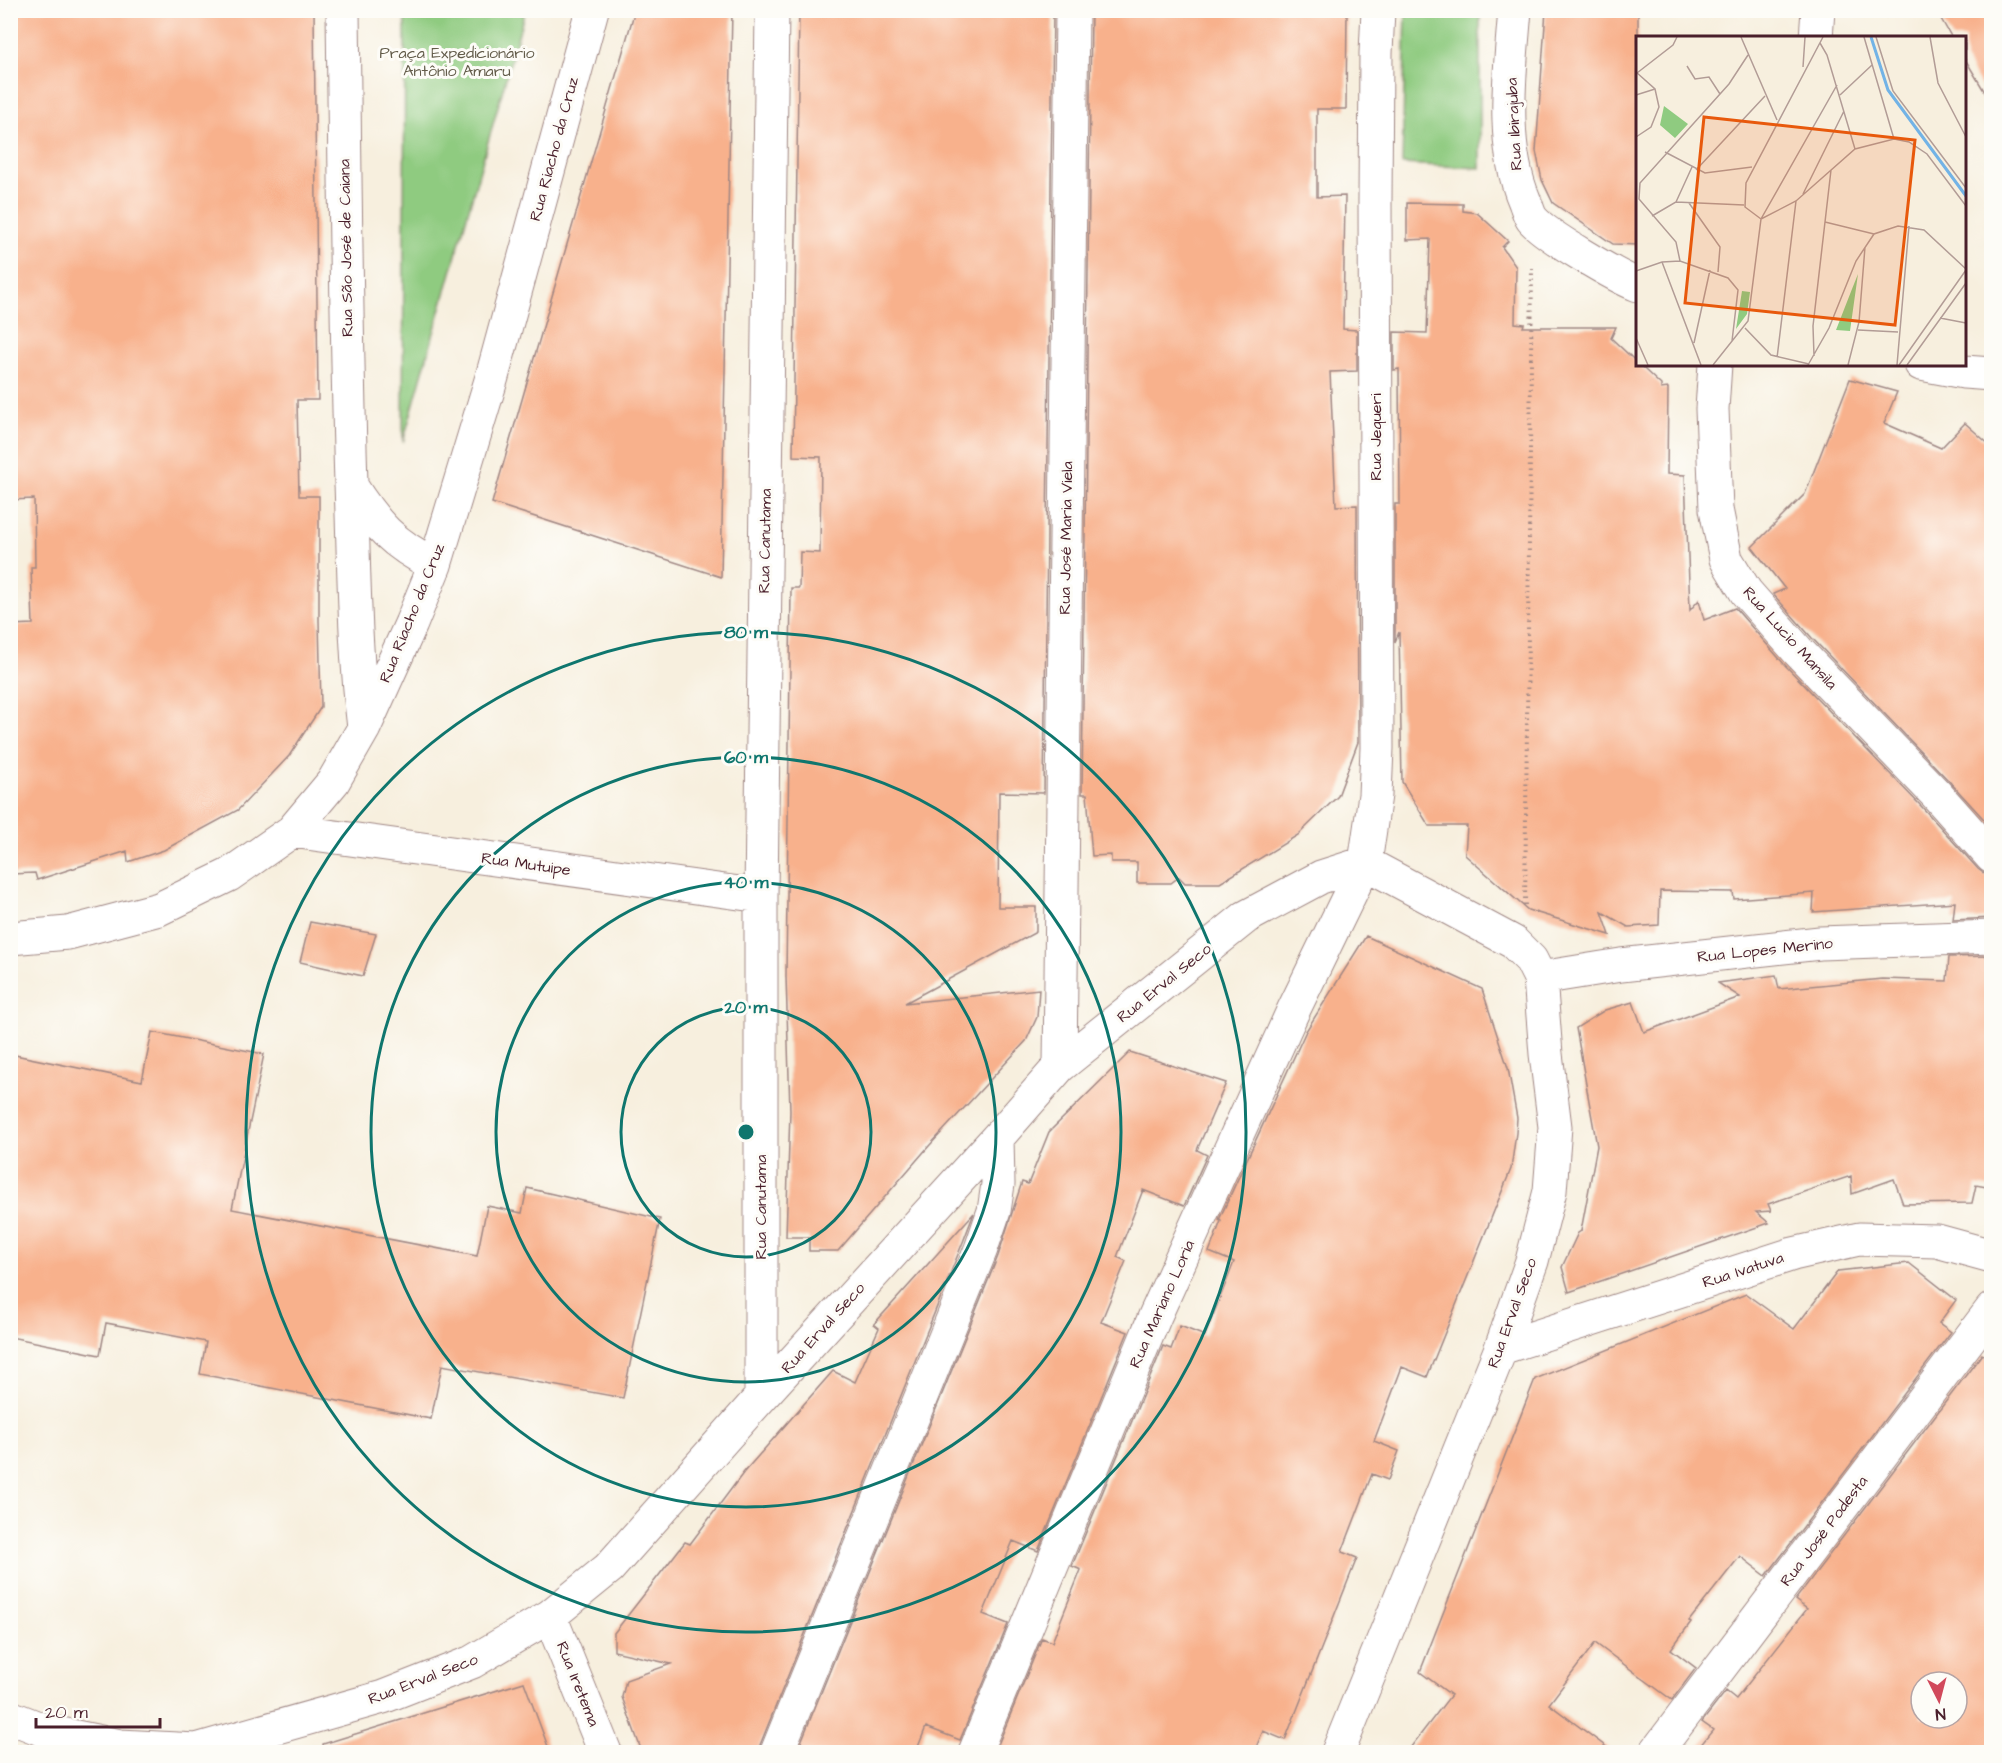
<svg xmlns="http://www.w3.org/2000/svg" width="2002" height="1763" font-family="'Architects Daughter',sans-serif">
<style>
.green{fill:#8fcb80;stroke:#6c7556;stroke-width:1.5}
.building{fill:#f8b18c;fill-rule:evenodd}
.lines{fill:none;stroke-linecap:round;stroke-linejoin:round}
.minor-casing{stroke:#a08784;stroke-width:35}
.path{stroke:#a08784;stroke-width:4;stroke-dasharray:1.5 4.5;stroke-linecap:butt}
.minor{stroke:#fff;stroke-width:33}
.ring{fill:none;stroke:#0f766e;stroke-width:3}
.labels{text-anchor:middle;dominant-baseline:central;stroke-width:6;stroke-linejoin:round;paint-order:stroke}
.park-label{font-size:16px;fill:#625b49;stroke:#fdfcf7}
.street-label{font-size:16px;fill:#4a1f2b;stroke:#fdfcf7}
.inset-river{fill:none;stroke:#72b3e6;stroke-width:3}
.inset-road{fill:none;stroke:#b29c96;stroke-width:1.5}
.view{fill:#e8590c;fill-opacity:0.15;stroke:#e8590c;stroke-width:3}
.inset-edge{fill:none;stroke:#4a1f2b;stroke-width:3}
.centre{fill:#0f766e;stroke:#fdfcf7;stroke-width:3}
.ring-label{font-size:18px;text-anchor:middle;font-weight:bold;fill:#0f766e;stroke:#fdfcf7;stroke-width:6;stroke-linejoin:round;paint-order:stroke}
</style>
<rect width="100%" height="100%" fill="#fdfcf7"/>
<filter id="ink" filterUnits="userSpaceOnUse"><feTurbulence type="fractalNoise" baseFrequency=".0167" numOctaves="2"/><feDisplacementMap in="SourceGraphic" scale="12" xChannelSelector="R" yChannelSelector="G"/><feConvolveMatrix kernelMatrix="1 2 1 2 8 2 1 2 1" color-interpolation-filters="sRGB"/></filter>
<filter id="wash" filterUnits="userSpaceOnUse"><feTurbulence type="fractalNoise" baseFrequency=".008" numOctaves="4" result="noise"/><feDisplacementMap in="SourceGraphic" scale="24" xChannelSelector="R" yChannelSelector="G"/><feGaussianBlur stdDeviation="1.35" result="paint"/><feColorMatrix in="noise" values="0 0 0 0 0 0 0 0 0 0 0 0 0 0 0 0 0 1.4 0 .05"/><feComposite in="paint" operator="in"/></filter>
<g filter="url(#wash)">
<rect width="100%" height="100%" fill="#f7efde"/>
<!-- green -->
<path class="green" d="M 406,11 L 525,11 L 403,442 L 405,15 Z
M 1406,11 L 1480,11 L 1480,168 L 1402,164 Z"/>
<g id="blocks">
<!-- building -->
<path class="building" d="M 10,10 L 314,10 L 318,400 L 297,400 L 299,496 L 319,496 L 319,620 L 321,707 L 289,756 L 238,810 L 164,850 L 128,862 L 127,851 L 37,880 L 35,873 L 10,874 L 10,625 L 33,624 L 31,567 L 35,567 L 34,499 L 10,500 Z
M 635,10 L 732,10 L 721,577 L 492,503 Z
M 1053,10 L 1044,793 L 999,792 L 998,907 L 1036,907 L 1036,932 L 905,1003 L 1039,989 L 1037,1017 L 1026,1041 L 929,1146 L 838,1251 L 809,1251 L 809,1237 L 786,1237 L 790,1111 L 786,976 L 791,588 L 799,588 L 800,552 L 820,553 L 821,457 L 793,456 L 799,11 Z
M 1091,10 L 1347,10 L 1346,109 L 1317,109 L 1317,197 L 1345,196 L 1343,329 L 1357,330 L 1357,371 L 1330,372 L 1336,506 L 1357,505 L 1358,742 L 1338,796 L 1298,835 L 1220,883 L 1185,883 L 1179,877 L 1171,883 L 1137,883 L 1137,862 L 1111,862 L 1111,855 L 1092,856 L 1087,794 L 1082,794 Z
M 1546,10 L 1638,10 L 1638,245 L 1613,244 L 1553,203 L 1542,180 L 1536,151 Z
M 1936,10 L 1992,10 L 1992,104 L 1965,59 L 1965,38 L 1952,38 Z
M 1407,203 L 1463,204 L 1463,211 L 1477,213 L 1508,241 L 1502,247 L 1516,267 L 1515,323 L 1524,324 L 1523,327 L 1616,327 L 1611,338 L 1661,385 L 1661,389 L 1668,388 L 1667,474 L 1685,475 L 1690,610 L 1699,600 L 1704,620 L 1735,608 L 1784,664 L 1922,807 L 1978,869 L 1986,875 L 1992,875 L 1992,918 L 1953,920 L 1955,902 L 1813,912 L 1814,893 L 1734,899 L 1733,892 L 1660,891 L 1659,925 L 1628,927 L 1602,912 L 1610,935 L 1528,910 L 1465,855 L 1467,826 L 1429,826 L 1402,782 L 1399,632 L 1395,642 L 1395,504 L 1400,504 L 1399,369 L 1394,370 L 1394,332 L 1427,333 L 1430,239 L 1407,240 Z
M 1850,379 L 1897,392 L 1884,423 L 1941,448 L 1965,423 L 1992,447 L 1992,828 L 1949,781 L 1812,638 L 1773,594 L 1785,589 L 1752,547 L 1805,494 Z
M 310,922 L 376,934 L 363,976 L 300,962 Z
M 1366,936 L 1482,989 L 1508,1068 L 1517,1118 L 1516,1133 L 1511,1169 L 1427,1377 L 1402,1367 L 1374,1441 L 1399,1451 L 1388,1480 L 1372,1474 L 1342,1552 L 1357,1558 L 1285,1740 L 1263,1731 L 1254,1752 L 995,1752 L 1042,1638 L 1052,1642 L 1081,1570 L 1072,1566 L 1163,1346 L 1171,1349 L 1180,1326 L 1205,1336 L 1234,1262 L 1209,1252 L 1221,1221 L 1219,1220 L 1306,1031 Z
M 1992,956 L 1992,1188 L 1976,1185 L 1972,1203 L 1903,1204 L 1894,1179 L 1852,1194 L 1851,1176 L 1768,1204 L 1771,1211 L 1756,1212 L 1769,1223 L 1569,1292 L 1562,1267 L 1578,1233 L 1581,1231 L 1597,1146 L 1576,1028 L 1605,1010 L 1633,1002 L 1644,1032 L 1740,997 L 1718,983 L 1776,975 L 1779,989 L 1882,979 L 1947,981 L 1949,957 Z
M 152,1032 L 264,1054 L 232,1209 L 477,1256 L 487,1206 L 522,1213 L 527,1188 L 660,1219 L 623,1398 L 442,1365 L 431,1419 L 200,1374 L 206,1342 L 106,1323 L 100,1355 L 10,1337 L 10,1054 L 142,1081 Z
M 1130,1052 L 1226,1083 L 1197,1150 L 1207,1155 L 1184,1206 L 1143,1190 L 1117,1257 L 1126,1261 L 1101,1322 L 1128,1332 L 1038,1551 L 1013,1541 L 983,1614 L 1008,1624 L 960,1740 L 926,1727 L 916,1752 L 797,1752 L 998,1256 L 1022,1182 L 1028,1184 L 1049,1132 Z
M 974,1213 L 963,1242 L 760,1745 L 759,1752 L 642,1752 L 622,1697 L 626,1680 L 671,1664 L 614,1651 L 614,1633 L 685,1542 L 690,1544 L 744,1472 L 833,1371 L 855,1382 L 879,1328 L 874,1324 Z
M 1909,1263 L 1956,1300 L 1939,1323 L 1951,1332 L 1766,1576 L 1740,1556 L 1689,1621 L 1691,1622 L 1671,1649 L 1696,1668 L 1672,1700 L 1595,1643 L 1549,1704 L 1613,1752 L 1407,1752 L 1451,1695 L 1420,1672 L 1535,1379 L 1746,1294 L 1794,1329 L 1838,1271 Z
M 1982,1354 L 1992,1361 L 1992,1752 L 1695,1752 L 1713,1730 L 1702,1722 L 1726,1691 L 1736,1699 L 1807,1609 L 1795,1600 ZM 1921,1682 L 1957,1682 L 1957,1718 L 1921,1718 Z
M 524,1682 L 550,1752 L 324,1752 L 323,1744 Z"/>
</g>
</g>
<g filter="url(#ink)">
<use href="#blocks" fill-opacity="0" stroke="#a08784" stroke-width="1.5"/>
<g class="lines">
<defs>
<path id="minor" d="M 343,10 C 345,168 346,326 351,483 C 354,565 354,646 364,728
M 1515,10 C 1510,72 1500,144 1525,202 C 1527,207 1529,215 1532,219 C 1545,235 1617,277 1638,285
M 1816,38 L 1818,10
M 1715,364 L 1712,409 L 1716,509 L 1726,559 L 1746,592 L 1798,651 L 1936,794 L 1992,857
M 1921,364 L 1964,372 L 1992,374
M 351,486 C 376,525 393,544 435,565
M 292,831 L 761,896
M 10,938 L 68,933 L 159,909 L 229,875 L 292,831 L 333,782 L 364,728 L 411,624 L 435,565 L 492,377 L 592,10
M 1540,978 L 1621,965 L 1820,943 L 1992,937
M 1060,1066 L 1072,10
M 1501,1348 L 1793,1254 L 1859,1239 L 1937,1241 L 1992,1256
M 761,1397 L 761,896 L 772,10
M 550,1616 L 605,1752
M 10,1717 L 46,1731 L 120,1746 L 196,1750 L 383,1697 L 472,1662 L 550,1616 L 609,1568 L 761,1397 L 997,1138 L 1060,1066 L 1246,917 L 1321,877 L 1365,863 L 1513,942 L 1531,960 L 1540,978 L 1546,1054 L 1555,1127 L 1550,1191 L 1532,1261 L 1501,1348 L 1338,1752
M 777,1752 L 981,1249 L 994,1211 L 998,1184 L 997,1138
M 975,1752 L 1155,1316 L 1293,1011 L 1365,863 L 1375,795 L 1377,748 L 1375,201 L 1376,53 L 1378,10
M 1656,1752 L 1992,1309"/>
</defs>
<!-- minor casing -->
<use href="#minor" class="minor-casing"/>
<!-- path -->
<path class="path" d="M 1525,905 L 1532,268"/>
<!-- minor -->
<use href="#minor" class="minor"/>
</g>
</g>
<!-- distance rings -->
<g class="ring">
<circle cx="746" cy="1132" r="125"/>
<circle cx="746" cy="1132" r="250"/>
<circle cx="746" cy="1132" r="375"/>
<circle cx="746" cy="1132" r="500"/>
</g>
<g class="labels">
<!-- park labels -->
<g class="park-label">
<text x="457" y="53">Praça Expedicionário<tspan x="457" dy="18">Antônio Amaru</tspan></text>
</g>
<!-- street labels -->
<g class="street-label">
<text transform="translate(1514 124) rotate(-93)">Rua Ibirajuba</text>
<text transform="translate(554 149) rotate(-75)">Rua Riacho da Cruz</text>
<text transform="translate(346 248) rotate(-91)">Rua São José de Caiana</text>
<text transform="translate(1376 437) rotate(-90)">Rua Jequeri</text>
<text transform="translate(1066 538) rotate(-89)">Rua José Maria Viela</text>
<text transform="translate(765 541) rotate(-89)">Rua Canutama</text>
<text transform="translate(412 613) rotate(-68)">Rua Riacho da Cruz</text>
<text transform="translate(1790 638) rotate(48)">Rua Lucio Mansila</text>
<text transform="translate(526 864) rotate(8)">Rua Mutuipe</text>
<text transform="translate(1765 950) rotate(-6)">Rua Lopes Merino</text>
<text transform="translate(1164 983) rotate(-39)">Rua Erval Seco</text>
<text transform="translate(761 1207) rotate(-90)">Rua Canutama</text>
<text transform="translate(1743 1270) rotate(-18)">Rua Ivatuva</text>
<text transform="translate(1162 1304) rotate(-66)">Rua Mariano Loria</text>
<text transform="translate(1512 1313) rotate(-70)">Rua Erval Seco</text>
<text transform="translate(823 1328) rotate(-48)">Rua Erval Seco</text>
<text transform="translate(1824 1531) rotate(-53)">Rua José Podesta</text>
<text transform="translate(423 1679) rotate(-21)">Rua Erval Seco</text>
<text transform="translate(578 1684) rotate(68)">Rua Iretema</text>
</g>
</g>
<!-- overview -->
<g transform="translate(1636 36)">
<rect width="330" height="330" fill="#f7efde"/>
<path d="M 28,70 L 52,88 L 39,102 L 24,89 ZM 222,238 L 214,295 L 200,294 L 216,253 ZM 106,255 L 114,256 L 111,278 L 100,293 Z" fill="#8fcb80"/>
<path class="inset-river" d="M 235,1 L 252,54 L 330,160"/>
<path class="inset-road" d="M 105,1 L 141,84M 228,1 L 258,103M 240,1 L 257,55 L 330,152M 294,1 L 302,47 L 330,101M 184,7 L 191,19 L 219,113M 51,30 L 59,43 L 73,41 L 84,58M 167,31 L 169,1M 0,36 L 19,53 L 23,71 L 15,91 L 0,101M 1,37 L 37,9 L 41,1M 0,59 L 19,53M 204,59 L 236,29M 29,116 L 69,137 L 116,131M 60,134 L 129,60M 167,158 L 208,75M 40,166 L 108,169M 53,167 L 84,211 L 82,236M 16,180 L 40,166 L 56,131M 125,183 L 160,165 L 219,113 L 258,103 L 273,106 L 291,118 L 330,170M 125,183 L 109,171 L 110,147 L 187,1M 189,186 L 238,198M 44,225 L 40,206 L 3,163 L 4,147 L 93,48 L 112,19M 26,226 L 65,329M 0,235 L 26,226 L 44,225 L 92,242 L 102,254 L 96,305M 304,282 L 330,287M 109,292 L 135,319 L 173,328M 222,294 L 262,296M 0,302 L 12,329M 58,307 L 74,234M 178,320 L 177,290 L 195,134M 141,322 L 160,165M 77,329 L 112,285 L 125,183 L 201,49M 172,329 L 193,292 L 220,225 L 238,198 L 262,190 L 288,194 L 330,233M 212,329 L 223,286 L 229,211M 261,329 L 273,190M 263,329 L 330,234M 271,329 L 330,247"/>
<path class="view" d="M 68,81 L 279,104 L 259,289 L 49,267 Z"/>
<rect width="330" height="330" class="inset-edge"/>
</g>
<circle cx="746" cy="1132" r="9" class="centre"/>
<g class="ring-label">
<text x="746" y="638">80 m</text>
<text x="746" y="763">60 m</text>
<text x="746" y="888">40 m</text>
<text x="746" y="1013">20 m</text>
</g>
<!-- margin -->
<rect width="2002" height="1763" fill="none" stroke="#fdfcf7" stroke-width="36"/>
<!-- north arrow -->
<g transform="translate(1939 1700) rotate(174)"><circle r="28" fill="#fdfcf7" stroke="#b5a4a5" stroke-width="1.5"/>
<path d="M0-4.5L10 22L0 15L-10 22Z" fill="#d1495b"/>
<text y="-9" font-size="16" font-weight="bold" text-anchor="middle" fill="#4a1f2b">N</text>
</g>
<!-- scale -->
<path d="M36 1718v9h124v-9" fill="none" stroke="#4a1f2b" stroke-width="3"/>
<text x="45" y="1718" font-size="18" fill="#4a1f2b" stroke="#fdfcf7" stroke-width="4.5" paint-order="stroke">20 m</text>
</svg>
